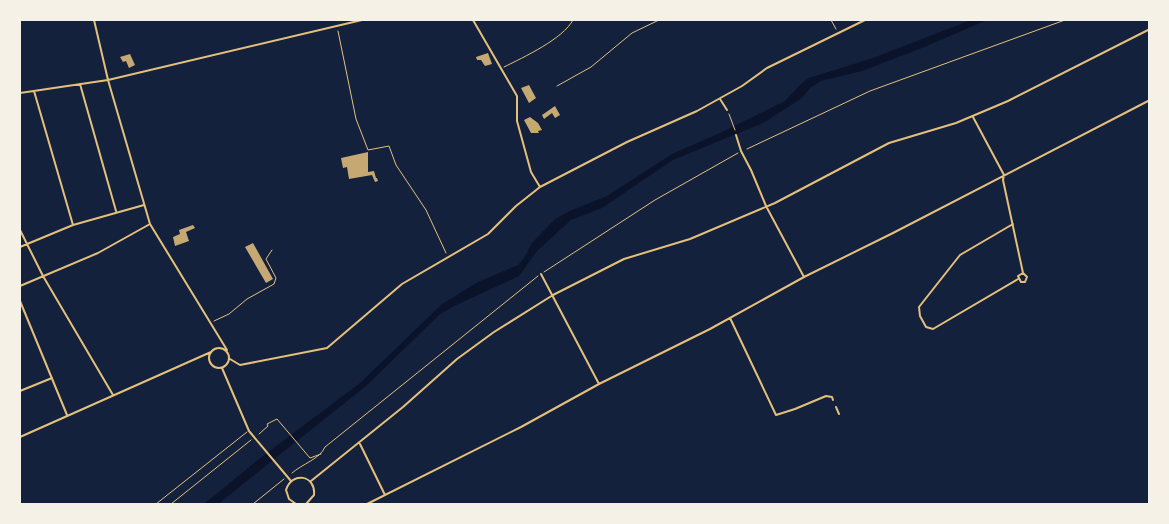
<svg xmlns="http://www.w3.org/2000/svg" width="1169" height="524" font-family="'Golos Text',sans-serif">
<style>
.water{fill:#0b132b}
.building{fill:#c6a872}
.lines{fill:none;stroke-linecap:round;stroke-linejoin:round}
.path{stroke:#e5c07b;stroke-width:1}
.service{stroke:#e5c07b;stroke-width:1}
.minor{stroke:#e5c07b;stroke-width:2}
</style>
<rect width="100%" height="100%" fill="#14213d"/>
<!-- water -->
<path class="water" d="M 971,20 L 987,20 L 922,48 L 862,71 L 821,81 L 810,88 L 802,98 L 765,122 L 673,160 L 602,208 L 571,220 L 537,251 L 519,276 L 454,306 L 439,315 L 366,386 L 218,504 L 204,504 L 259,459 L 360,383 L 442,304 L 478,282 L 518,265 L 524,258 L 532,243 L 555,219 L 570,211 L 607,196 L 672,154 L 720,133 L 785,101 L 802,83 L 809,78 L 873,58 Z"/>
<!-- building -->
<path class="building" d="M 488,53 L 492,64 L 485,66 L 481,60 L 477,60 L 476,57 Z
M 130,54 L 135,65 L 129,68 L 126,61 L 123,62 L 120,57 Z
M 529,85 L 536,98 L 529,103 L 521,88 Z
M 555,106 L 560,115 L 555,118 L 552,113 L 544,119 L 542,115 Z
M 530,117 L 538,123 L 542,130 L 538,131 L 539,133 L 531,133 L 524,120 Z
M 368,152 L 368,172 L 374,171 L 376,178 L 374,178 L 377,178 L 378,181 L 375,182 L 372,175 L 349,179 L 347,167 L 343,168 L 341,158 Z
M 193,225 L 195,228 L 186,232 L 189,241 L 175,246 L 173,237 L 180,234 L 179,230 Z
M 253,243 L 273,279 L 266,283 L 245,247 Z"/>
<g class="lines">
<!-- path -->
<path class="path" d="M 831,20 L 836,29
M 338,31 L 356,119 L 368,150 L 389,146 L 396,165 L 426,210 L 446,253
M 504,67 C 524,57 563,39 573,20
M 557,86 L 591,67 L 632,33 L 659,20
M 729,114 L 735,130
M 747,149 L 870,91 L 1065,20
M 544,272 L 655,200 L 738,153
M 214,321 L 229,314 L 247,299 L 274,284 L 276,278 L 266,259 L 272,250
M 259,434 L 268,426 L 267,424 L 277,419 L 310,458 L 321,454
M 292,473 C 302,464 320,459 325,447 L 538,276
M 171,504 L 251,440
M 253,504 L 284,479"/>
<!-- service -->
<path class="service" d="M 156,504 L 247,432"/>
<!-- minor -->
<path class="minor" d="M 94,20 L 108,80 L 150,224 L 227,350
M 473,20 L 517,96 L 517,121 L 531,172 L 540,187
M 80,84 L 116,211
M 34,91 L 73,225
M 20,93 L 108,80 L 362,20
M 720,99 L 727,110
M 973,117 L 1004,175 L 1003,180 L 1023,273 L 1027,277 L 1025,282 L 1021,282 L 1018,276 L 1023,273
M 736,135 L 741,151 L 751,170 L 766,206 L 804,277
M 1013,224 L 960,255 L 919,307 L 920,316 L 926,327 L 933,329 L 1018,279
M 20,230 L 43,276 L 113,395
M 20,247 L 73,225 L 144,205
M 541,274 L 599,384
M 20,286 L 98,253 L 150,224
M 20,301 L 67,415
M 730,318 L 776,415 L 795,409 L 826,396 L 832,397 L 833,400
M209 358a10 10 0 1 1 20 0a10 10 0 1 1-20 0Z
M 230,359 L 240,365 L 327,348 L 402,284 L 488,234 L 516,206 L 540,187 L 627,142 L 697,111 L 742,86 L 767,68 L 865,20
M 222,368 L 249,431 L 291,481
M 20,391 L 52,378
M 836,407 L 839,414
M 20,437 L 211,352
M 360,444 L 385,495
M 311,481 L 403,407 L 457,359 L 494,332 L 553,295 L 624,259 L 690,239 L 775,203 L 889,143 L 956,123 L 1008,101 L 1150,29
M 296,504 L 289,499 L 286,490 C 292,471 316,475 314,495 L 306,504
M 367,504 L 521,427 L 599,384 L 710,329 L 804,277 L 893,233 L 1150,100"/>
</g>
<!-- border -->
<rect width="1169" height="524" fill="none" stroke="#f6f1e7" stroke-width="42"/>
</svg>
